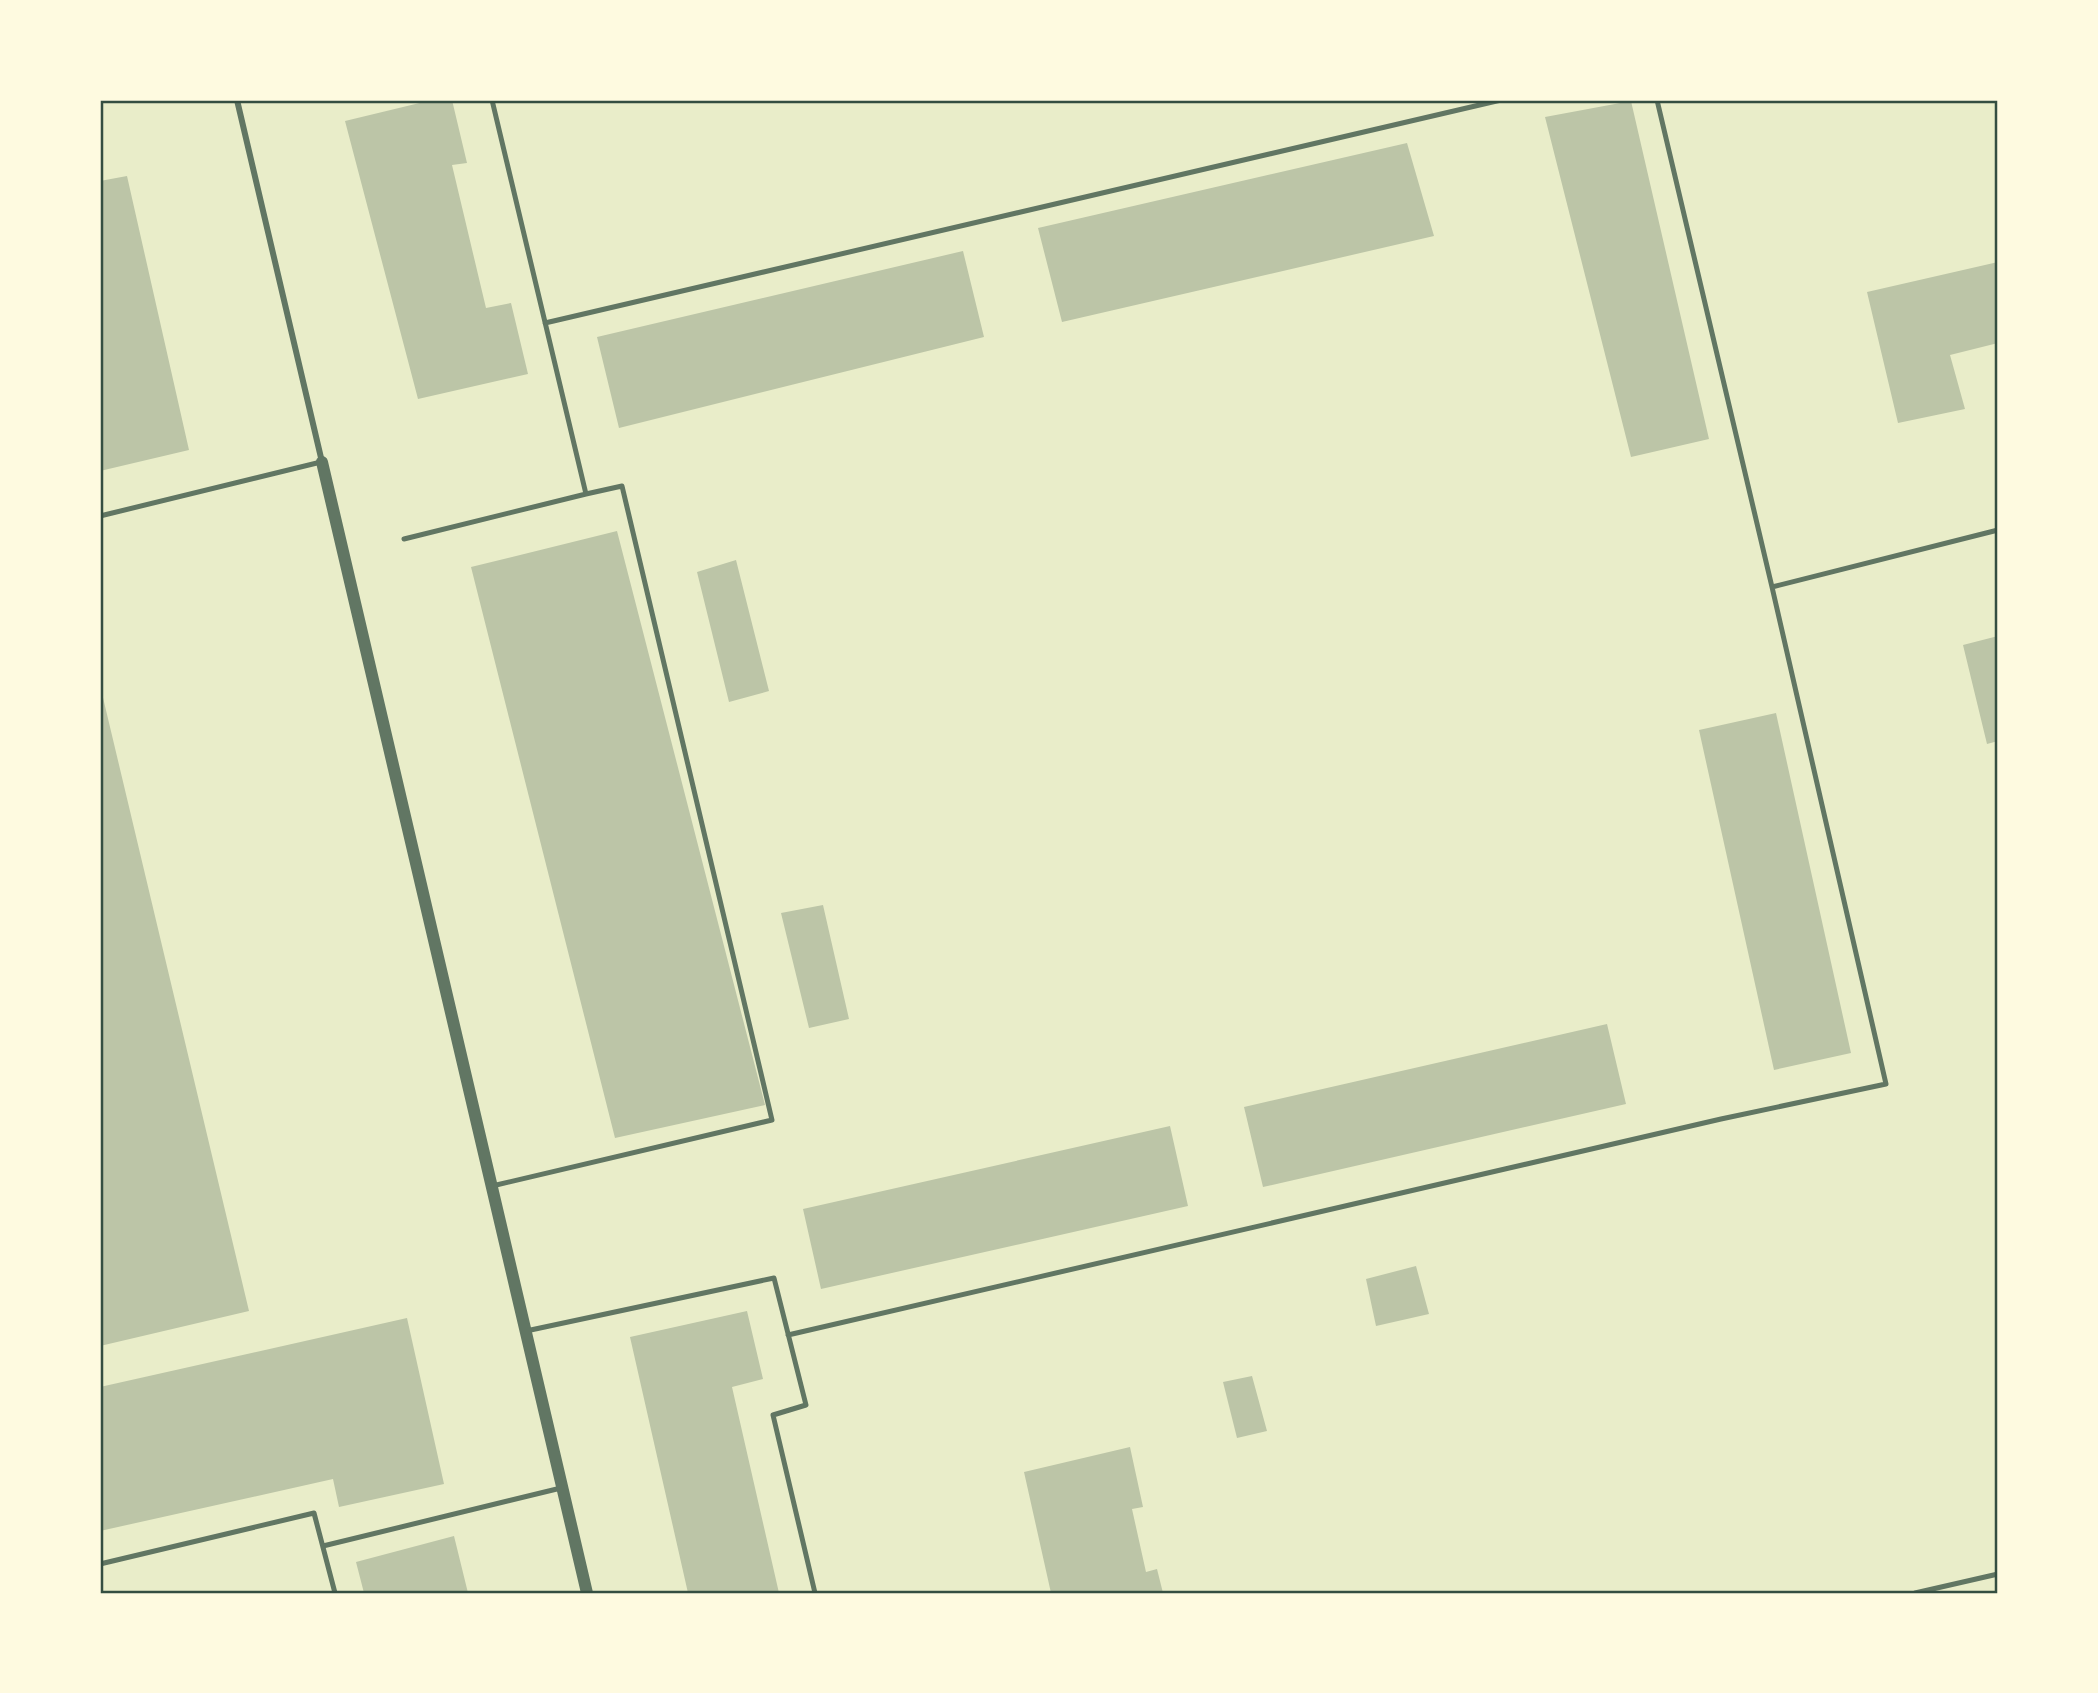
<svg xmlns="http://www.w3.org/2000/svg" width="2098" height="1693" font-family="Roboto,sans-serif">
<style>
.building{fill:#bcc5a7}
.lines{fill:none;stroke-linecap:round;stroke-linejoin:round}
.service{stroke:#617663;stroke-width:5}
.pedestrian{stroke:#617663;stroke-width:6}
.tertiary{stroke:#617663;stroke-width:12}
.neatline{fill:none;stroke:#344e41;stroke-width:2.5}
</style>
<rect width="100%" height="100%" fill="#e9edc9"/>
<!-- building -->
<path class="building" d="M 432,100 L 452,100 L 467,163 L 452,165 L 486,308 L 511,303 L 528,374 L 418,399 L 345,121 Z
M 1631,101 L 1709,439 L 1631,457 L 1545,117 Z
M 1407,143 L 1434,236 L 1062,322 L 1038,228 Z
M 127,176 L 189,450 L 100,471 L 100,181 Z
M 963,251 L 984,337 L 619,428 L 597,337 Z
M 1998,262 L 1998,343 L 1950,355 L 1965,409 L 1898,423 L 1867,292 Z
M 617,531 L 765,1105 L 615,1138 L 471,567 Z
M 736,560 L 769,691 L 729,702 L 697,572 Z
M 1998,636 L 1998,741 L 1987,744 L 1963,645 Z
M 100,685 L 249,1311 L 100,1346 Z
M 1776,713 L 1851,1053 L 1774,1070 L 1699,730 Z
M 823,905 L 849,1019 L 809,1028 L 781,913 Z
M 1607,1024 L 1626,1104 L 1263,1187 L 1244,1107 Z
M 1170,1126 L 1188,1206 L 821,1289 L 803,1209 Z
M 1416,1266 L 1429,1314 L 1376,1326 L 1366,1279 Z
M 747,1311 L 763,1379 L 732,1387 L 779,1593 L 688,1593 L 630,1337 Z
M 407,1318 L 444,1484 L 339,1507 L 333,1479 L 100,1531 L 100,1387 Z
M 1252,1376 L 1267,1431 L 1237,1438 L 1223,1382 Z
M 1130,1447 L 1143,1507 L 1132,1509 L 1146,1572 L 1157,1569 L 1163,1593 L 1051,1593 L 1024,1472 Z
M 454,1536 L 468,1593 L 364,1593 L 356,1562 Z"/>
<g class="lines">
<!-- service -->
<path class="service" d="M 1657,100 L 1772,587 L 1998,530
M 545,323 L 1501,100
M 100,516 L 321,462
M 404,539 L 586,494 L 492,100
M 492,1186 L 772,1120 L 622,486 L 586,494
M 526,1331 L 774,1278 L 806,1405 L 773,1415 L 815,1593
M 788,1335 L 1721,1119 L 1886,1084 L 1772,587
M 323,1546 L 561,1488
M 100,1564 L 314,1513 L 335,1593
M 1915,1593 L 1998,1574"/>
<!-- pedestrian -->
<path class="pedestrian" d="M 237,100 L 322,462"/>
<!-- tertiary -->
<path class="tertiary" d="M 322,462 L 587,1593"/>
</g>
<!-- border -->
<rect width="2098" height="1693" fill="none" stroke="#fefae0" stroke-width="203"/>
<rect x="102" y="102" width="1894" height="1490" class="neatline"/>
</svg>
